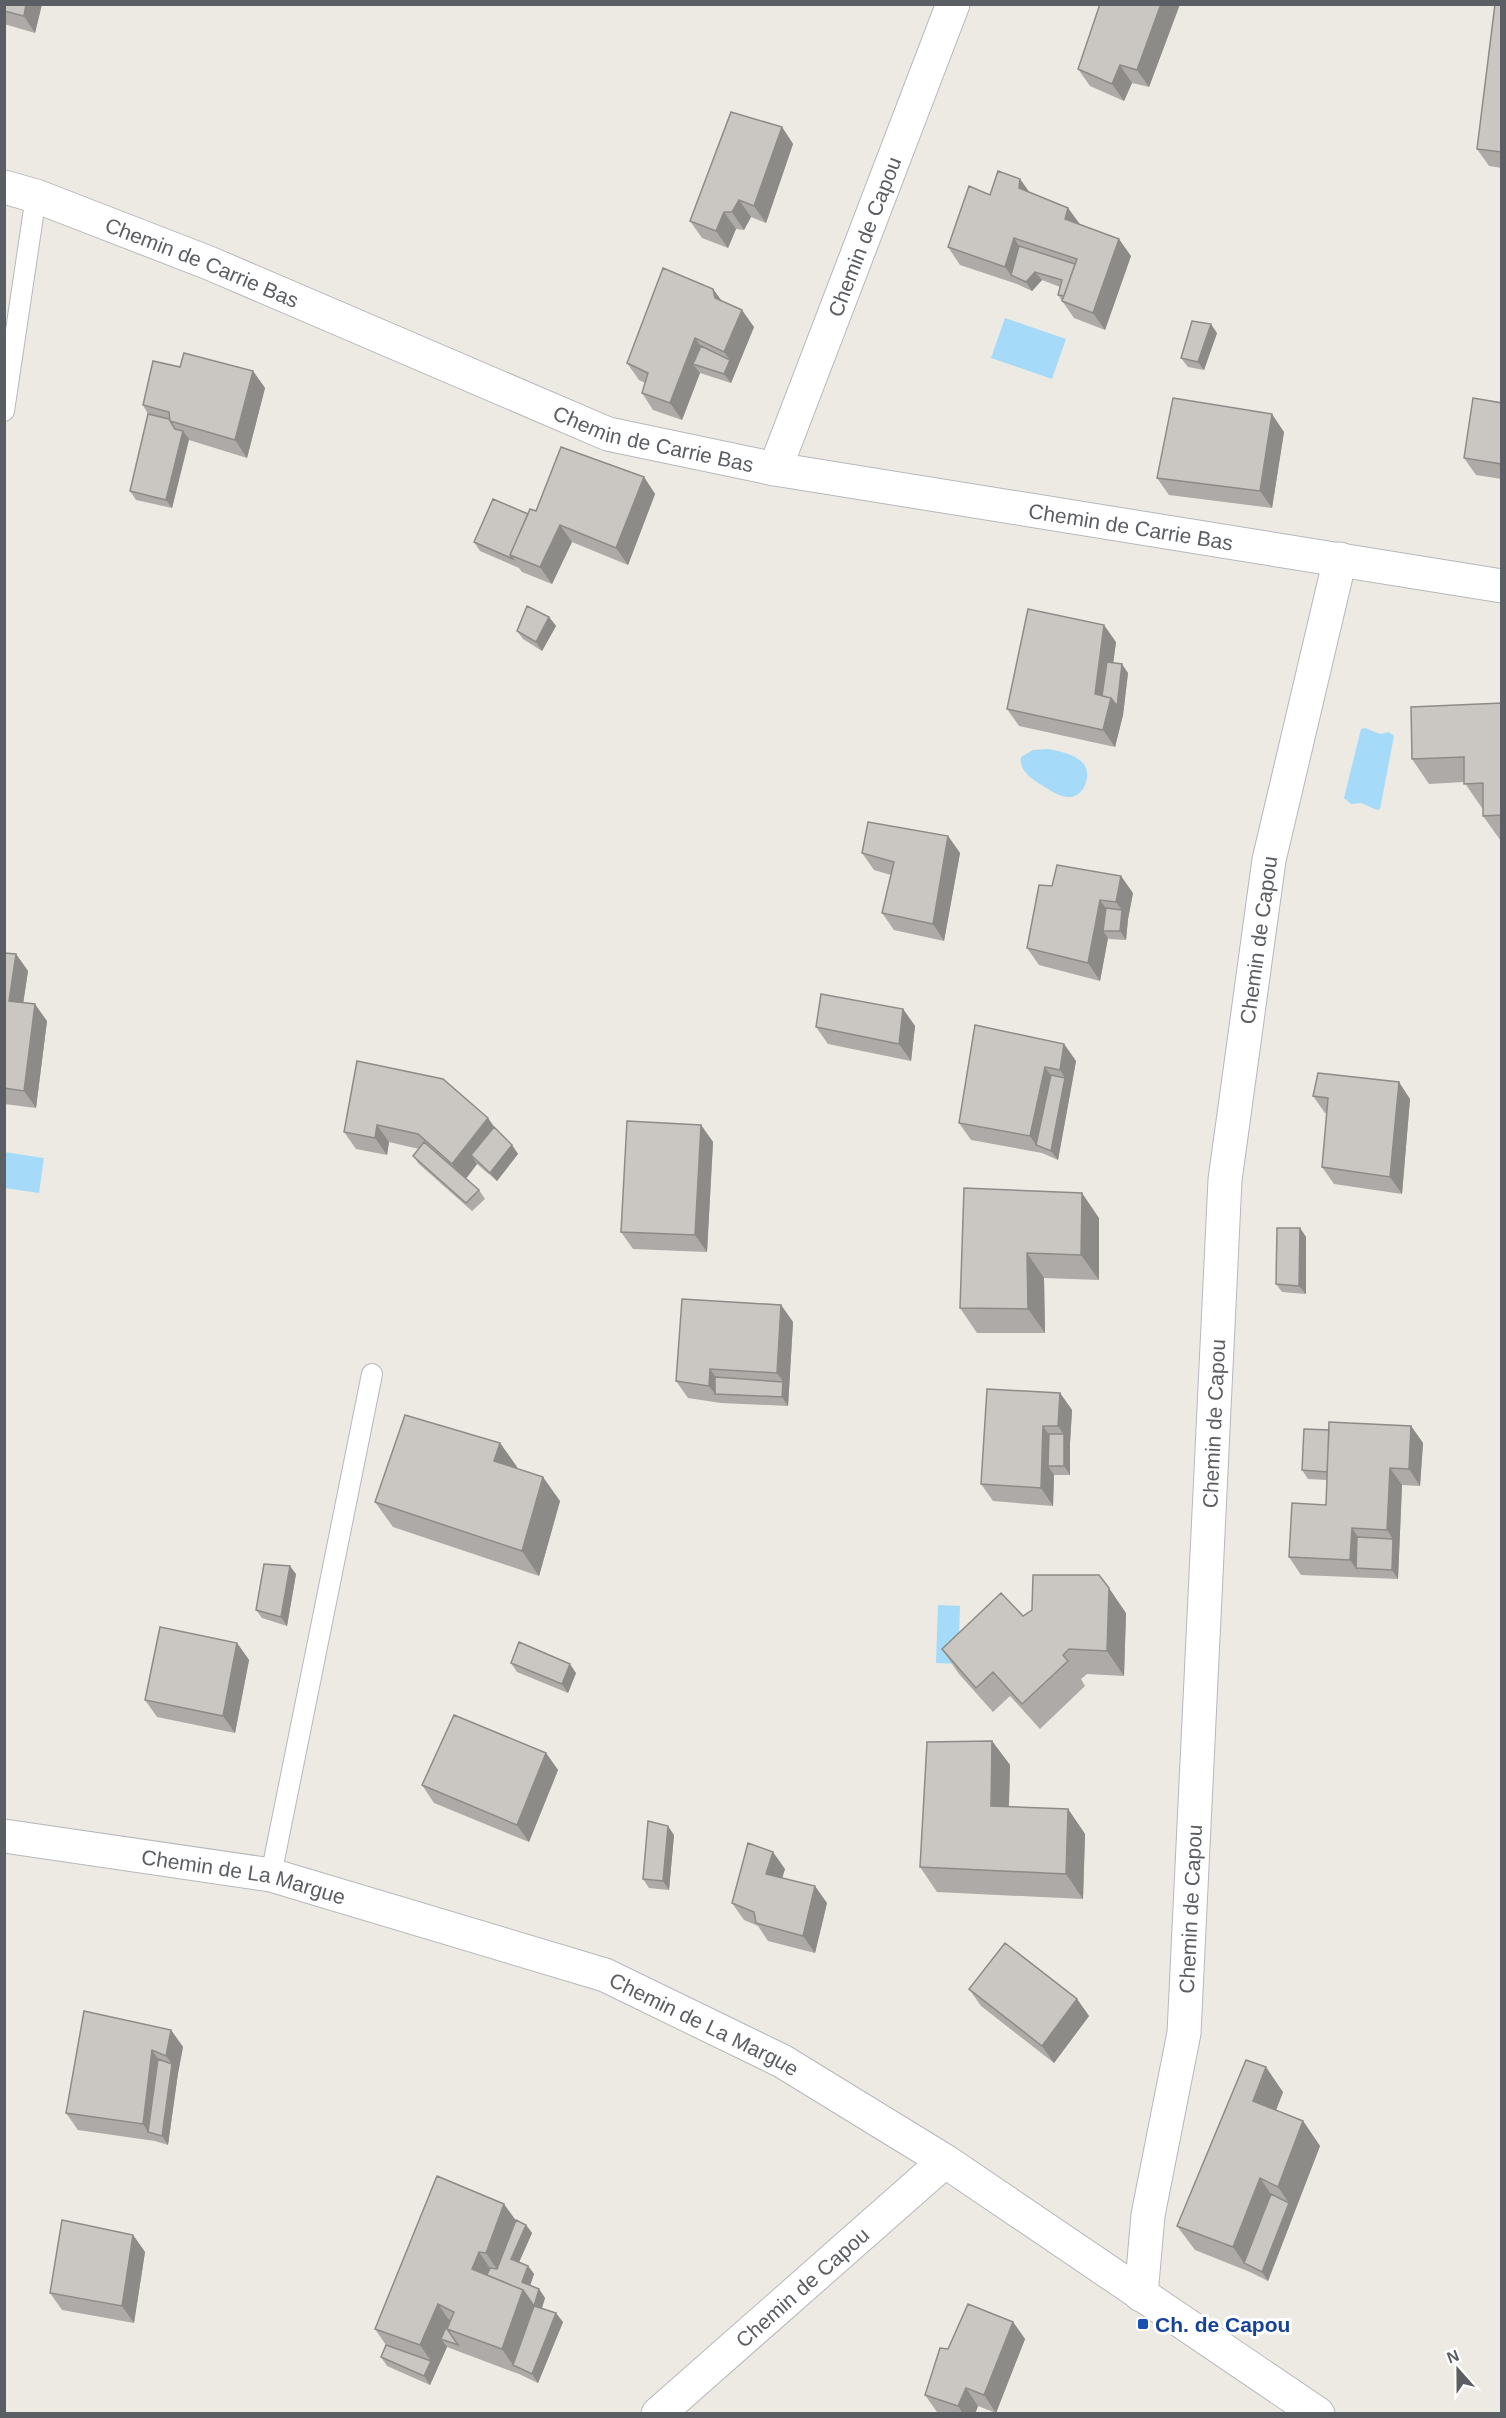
<svg xmlns="http://www.w3.org/2000/svg" width="1506" height="2418" font-family="Arial,sans-serif">
<style>
.water{fill:#a6daf9}
.lines{fill:none;stroke-linecap:round;stroke-linejoin:round}
.lane-casing{stroke:#b5b8bc;stroke-width:22}
.street-casing{stroke:#b5b8bc;stroke-width:35}
.lane{stroke:#fff;stroke-width:20}
.street{stroke:#fff;stroke-width:33}
.wall{fill:#aeaaa7}
.shaded-wall{fill:#8d8b88}
.building{fill:#cac6c2;stroke:#8d8b88;stroke-width:1.5}
.transit-dot{fill:#1a4fb4;stroke:#fff;stroke-width:2}
.labels{text-anchor:middle;dominant-baseline:central;stroke-width:6;stroke-linejoin:round;paint-order:stroke}
.street-label{font-size:21px;fill:#5b5e62;stroke:#fff}
.transit-label{font-size:21px;font-weight:bold;fill:#164399;stroke:#fff;text-anchor:start}
</style>
<rect width="100%" height="100%" fill="#eceae2"/>
<!-- water -->
<path class="water" d="M 1005,318 L 1066,339 L 1052,379 L 991,358 Z
M 1365,728 L 1380,734 L 1389,732 L 1394,736 L 1380,809 L 1377,810 L 1361,803 L 1351,804 L 1344,798 L 1361,729 Z
M 1048,749 C 1059,751 1075,754 1083,763 C 1093,774 1084,799 1067,797 C 1056,796 1048,788 1038,783 C 1029,777 1019,769 1021,757 L 1033,750 Z
M 4,1152 L 44,1158 L 39,1193 L 5,1188 Z
M 938,1605 L 960,1606 L 958,1664 L 936,1663 Z"/>
<g class="lines">
<defs>
<path id="lane" d="M 4,411 L 36,196
M 271,1875 L 372,1374"/>
<g id="street">
<path id="s1" d="M 4,187 L 36,196 L 209,263 L 608,434 L 775,469 L 1502,586"/>
<path id="s2" d="M 775,469 L 953,4"/>
<path id="s3" d="M 4,1836 L 271,1875 L 605,1975 L 782,2061 L 945,2161 L 1318,2414"/>
<path id="s4" d="M 1141,2295 L 1148,2215 L 1184,2033 L 1225,1180 L 1269,860 L 1340,559"/>
<path id="s5" d="M 658,2414 L 945,2161"/>
</g>
</defs>
<!-- lane casing -->
<use href="#lane" class="lane-casing"/>
<!-- street casing -->
<use href="#street" class="street-casing"/>
<!-- lane -->
<use href="#lane" class="lane"/>
<!-- street -->
<use href="#street" class="street"/>
</g>
<!-- wall -->
<path class="wall" d="M 4,4 L 42,4 L 35,33 L 4,24 Z
M 1100,4 L 1180,4 L 1149,87 L 1132,83 L 1124,101 L 1090,86 L 1078,69 Z
M 1502,4 L 1502,168 L 1489,166 L 1477,149 Z
M 782,127 L 793,144 L 766,223 L 751,217 L 744,230 L 736,229 L 728,248 L 702,238 L 690,221 Z
M 1020,179 L 1030,193 L 1068,208 L 1080,224 L 1131,256 L 1105,330 L 1074,318 L 1058,295 L 1060,287 L 1042,280 L 1032,291 L 1017,284 L 960,265 L 948,247 L 990,195 Z
M 713,289 L 722,301 L 754,327 L 731,383 L 700,373 L 682,420 L 653,410 L 642,393 L 645,383 L 639,380 L 627,363 Z
M 1217,333 L 1204,370 L 1188,367 L 1181,358 Z
M 180,367 L 253,371 L 265,388 L 247,458 L 189,440 L 172,508 L 136,500 L 130,491 L 148,414 L 143,405 Z
M 1502,403 L 1502,479 L 1476,475 L 1464,458 Z
M 1284,432 L 1272,508 L 1169,495 L 1157,478 Z
M 644,477 L 655,494 L 628,565 L 572,542 L 552,584 L 522,572 L 519,568 L 480,551 L 474,542 L 528,514 Z
M 549,617 L 556,626 L 542,651 L 523,639 L 517,631 Z
M 1116,642 L 1113,663 L 1128,673 L 1123,715 L 1115,747 L 1019,726 L 1007,709 Z
M 1502,703 L 1502,840 L 1501,841 L 1483,816 L 1483,808 L 1482,808 L 1464,782 L 1429,784 L 1412,759 Z
M 948,836 L 960,853 L 944,941 L 894,930 L 882,913 L 891,875 L 874,870 L 862,853 Z
M 1052,886 L 1133,893 L 1128,919 L 1126,940 L 1109,939 L 1108,938 L 1100,981 L 1039,965 L 1027,948 Z
M 4,953 L 16,954 L 28,971 L 23,1003 L 47,1021 L 36,1108 L 4,1104 Z
M 903,1009 L 915,1026 L 911,1061 L 828,1044 L 816,1027 Z
M 1064,1044 L 1076,1061 L 1058,1160 L 1042,1153 L 971,1140 L 959,1123 Z
M 357,1061 L 494,1127 L 512,1145 L 518,1154 L 497,1181 L 477,1164 L 466,1179 L 479,1190 L 485,1199 L 472,1211 L 419,1164 L 413,1156 L 419,1149 L 389,1142 L 387,1155 L 356,1149 L 344,1132 Z
M 1313,1096 L 1410,1099 L 1402,1194 L 1334,1184 L 1322,1167 L 1327,1114 L 1325,1113 Z
M 701,1125 L 713,1142 L 707,1252 L 633,1249 L 621,1232 Z
M 964,1188 L 1099,1218 L 1099,1280 L 1044,1278 L 1045,1333 L 977,1333 L 960,1308 Z
M 1300,1228 L 1306,1237 L 1306,1294 L 1282,1292 L 1276,1284 Z
M 781,1305 L 793,1322 L 788,1406 L 721,1403 L 688,1398 L 676,1381 Z
M 1060,1393 L 1072,1410 L 1070,1443 L 1070,1475 L 1054,1475 L 1053,1506 L 993,1501 L 981,1484 Z
M 1411,1426 L 1423,1443 L 1420,1486 L 1402,1485 L 1398,1579 L 1301,1575 L 1289,1557 L 1326,1505 L 1327,1480 L 1308,1479 L 1302,1470 L 1329,1430 Z
M 500,1443 L 517,1467 L 517,1468 L 560,1501 L 539,1576 L 393,1527 L 375,1502 Z
M 296,1574 L 287,1626 L 262,1618 L 256,1610 Z
M 1126,1613 L 1124,1676 L 1087,1674 L 1081,1679 L 1085,1686 L 1040,1729 L 1010,1696 L 993,1712 L 959,1674 L 942,1649 L 1023,1616 Z
M 237,1643 L 249,1660 L 235,1733 L 157,1717 L 145,1700 Z
M 511,1663 L 576,1673 L 568,1693 L 517,1672 Z
M 992,1741 L 1010,1765 L 1009,1807 L 1068,1809 L 1085,1834 L 1083,1899 L 937,1892 L 920,1867 Z
M 546,1753 L 558,1770 L 529,1842 L 434,1803 L 422,1785 Z
M 674,1835 L 669,1890 L 649,1888 L 643,1879 Z
M 785,1869 L 782,1878 L 827,1903 L 815,1953 L 768,1941 L 758,1926 L 744,1920 L 732,1903 Z
M 969,1989 L 1077,1999 L 1089,2016 L 1054,2063 L 981,2006 Z
M 171,2030 L 183,2047 L 178,2073 L 168,2145 L 155,2141 L 78,2130 L 66,2113 Z
M 1283,2092 L 1276,2110 L 1303,2121 L 1320,2146 L 1268,2281 L 1250,2272 L 1195,2250 L 1177,2226 Z
M 516,2220 L 526,2225 L 532,2233 L 519,2262 L 528,2266 L 534,2274 L 530,2286 L 539,2289 L 545,2298 L 542,2308 L 563,2322 L 538,2383 L 519,2374 L 447,2347 L 430,2385 L 387,2366 L 381,2357 L 386,2345 L 375,2329 Z
M 133,2235 L 145,2252 L 134,2323 L 62,2310 L 50,2293 Z
M 1013,2322 L 1025,2339 L 996,2413 L 978,2406 L 975,2414 L 941,2414 L 937,2412 L 925,2395 L 948,2349 Z"/>
<!-- shaded-wall -->
<path class="shaded-wall" d="M 26,4 L 42,4 L 35,33 L 24,16 Z
M 1161,4 L 1180,4 L 1149,87 L 1137,70 Z
M 1120,65 L 1132,83 L 1124,101 L 1112,84 Z
M 782,127 L 793,144 L 766,223 L 754,206 Z
M 1020,179 L 1032,196 L 1019,188 Z
M 739,200 L 751,217 L 744,230 L 732,212 Z
M 1068,208 L 1080,225 L 1065,219 Z
M 724,212 L 736,229 L 728,248 L 716,231 Z
M 1014,238 L 1025,255 L 1011,275 L 1005,267 Z
M 1119,239 L 1131,256 L 1105,330 L 1093,313 Z
M 1035,272 L 1042,280 L 1032,291 L 1026,282 Z
M 713,289 L 725,306 L 715,298 Z
M 742,310 L 754,327 L 731,383 L 724,374 L 730,360 L 724,352 Z
M 1211,324 L 1217,333 L 1204,370 L 1198,362 Z
M 695,338 L 707,355 L 693,364 L 700,373 L 682,420 L 670,403 Z
M 253,371 L 265,388 L 247,458 L 235,440 Z
M 1272,414 L 1284,432 L 1272,508 L 1260,491 Z
M 183,431 L 189,439 L 172,508 L 166,500 Z
M 644,477 L 655,494 L 628,565 L 616,548 Z
M 560,525 L 572,542 L 552,584 L 540,567 Z
M 549,617 L 556,626 L 542,651 L 536,642 Z
M 1104,625 L 1116,642 L 1108,704 L 1095,694 Z
M 1122,664 L 1128,673 L 1123,715 L 1115,747 L 1103,730 L 1111,698 Z
M 948,836 L 960,853 L 944,941 L 933,924 Z
M 1121,876 L 1133,893 L 1128,919 L 1116,902 Z
M 1100,900 L 1112,917 L 1103,931 L 1108,938 L 1100,981 L 1088,963 Z
M 1122,910 L 1128,919 L 1126,940 L 1120,931 Z
M 16,954 L 28,971 L 21,1018 L 9,1001 Z
M 35,1004 L 47,1021 L 36,1108 L 24,1091 Z
M 903,1009 L 915,1026 L 911,1061 L 899,1044 Z
M 1064,1044 L 1076,1061 L 1058,1160 L 1051,1151 L 1065,1078 L 1060,1070 Z
M 1045,1067 L 1057,1084 L 1036,1145 L 1030,1136 Z
M 1399,1082 L 1410,1099 L 1402,1194 L 1390,1177 Z
M 488,1118 L 500,1135 L 471,1155 L 477,1164 L 464,1181 L 452,1164 Z
M 377,1125 L 389,1142 L 387,1155 L 375,1138 Z
M 701,1125 L 713,1142 L 707,1252 L 695,1235 Z
M 512,1145 L 518,1154 L 497,1181 L 490,1173 Z
M 1082,1193 L 1099,1218 L 1099,1280 L 1081,1255 Z
M 1300,1228 L 1306,1237 L 1306,1294 L 1299,1286 Z
M 1027,1253 L 1044,1278 L 1045,1333 L 1028,1309 Z
M 781,1305 L 793,1322 L 789,1390 L 777,1373 Z
M 710,1369 L 722,1386 L 715,1394 L 709,1386 Z
M 783,1382 L 789,1390 L 788,1406 L 782,1397 Z
M 1060,1393 L 1072,1410 L 1070,1443 L 1058,1426 Z
M 1043,1426 L 1055,1443 L 1048,1466 L 1054,1475 L 1053,1506 L 1041,1488 Z
M 1411,1426 L 1423,1443 L 1420,1486 L 1409,1469 Z
M 1064,1434 L 1070,1443 L 1070,1475 L 1064,1466 Z
M 500,1443 L 517,1467 L 511,1486 L 494,1461 Z
M 1390,1468 L 1402,1485 L 1398,1579 L 1392,1570 L 1393,1539 L 1387,1530 Z
M 543,1477 L 560,1501 L 539,1576 L 522,1551 Z
M 1352,1528 L 1363,1545 L 1356,1568 L 1362,1577 L 1350,1560 Z
M 290,1566 L 296,1574 L 287,1626 L 281,1617 Z
M 1109,1588 L 1126,1613 L 1124,1676 L 1107,1651 Z
M 237,1643 L 249,1660 L 235,1733 L 223,1716 Z
M 570,1664 L 576,1673 L 568,1693 L 562,1684 Z
M 992,1741 L 1010,1765 L 1008,1830 L 991,1806 Z
M 546,1753 L 558,1770 L 529,1842 L 517,1825 Z
M 1068,1809 L 1085,1834 L 1083,1899 L 1066,1874 Z
M 668,1826 L 674,1835 L 669,1890 L 663,1881 Z
M 773,1852 L 785,1869 L 778,1891 L 766,1874 Z
M 815,1886 L 827,1903 L 815,1953 L 803,1936 Z
M 1077,1999 L 1089,2016 L 1054,2063 L 1042,2046 Z
M 171,2030 L 183,2047 L 178,2073 L 168,2145 L 162,2136 L 172,2064 L 166,2056 Z
M 152,2050 L 164,2068 L 148,2132 L 143,2124 Z
M 1266,2067 L 1283,2092 L 1270,2126 L 1253,2101 Z
M 1303,2121 L 1320,2146 L 1268,2281 L 1262,2272 L 1289,2203 L 1278,2187 Z
M 1260,2178 L 1277,2203 L 1244,2263 L 1233,2247 Z
M 504,2204 L 522,2229 L 503,2278 L 486,2253 Z
M 526,2225 L 532,2233 L 517,2267 L 511,2259 Z
M 133,2235 L 145,2252 L 134,2323 L 122,2306 Z
M 479,2252 L 496,2277 L 491,2288 L 472,2269 Z
M 528,2266 L 534,2274 L 528,2291 L 522,2282 Z
M 539,2289 L 545,2298 L 540,2314 L 534,2306 Z
M 523,2290 L 540,2314 L 513,2365 L 502,2349 Z
M 438,2304 L 455,2329 L 447,2329 L 441,2339 L 447,2347 L 430,2385 L 424,2376 L 431,2361 L 420,2345 Z
M 556,2313 L 563,2322 L 538,2383 L 532,2374 Z
M 1013,2322 L 1025,2339 L 996,2413 L 984,2395 Z
M 966,2388 L 978,2406 L 975,2414 L 963,2414 L 958,2406 Z"/>
<!-- building -->
<path class="building" d="M 4,4 L 26,4 L 24,16 L 4,11 Z
M 1100,4 L 1161,4 L 1137,70 L 1120,65 L 1112,84 L 1078,69 Z
M 1495,4 L 1502,4 L 1502,152 L 1477,149 Z
M 731,112 L 782,127 L 754,206 L 739,200 L 732,212 L 724,212 L 716,231 L 690,221 Z
M 998,171 L 1020,179 L 1019,188 L 1068,208 L 1065,219 L 1119,239 L 1093,313 L 1062,301 L 1077,259 L 1014,238 L 1005,267 L 948,247 L 969,186 L 990,195 Z
M 1019,246 L 1075,264 L 1064,296 L 1058,295 L 1062,280 L 1035,272 L 1026,282 L 1011,275 Z
M 663,268 L 713,289 L 715,298 L 742,310 L 724,352 L 695,338 L 670,403 L 642,393 L 648,373 L 627,363 Z
M 1192,321 L 1211,324 L 1198,362 L 1181,358 Z
M 701,346 L 730,360 L 724,374 L 693,364 Z
M 184,353 L 253,371 L 235,440 L 170,421 L 169,412 L 143,405 L 153,361 L 180,367 Z
M 1173,398 L 1272,414 L 1260,491 L 1157,478 Z
M 1473,398 L 1502,403 L 1502,464 L 1464,458 Z
M 148,414 L 169,419 L 170,421 L 175,429 L 183,431 L 166,500 L 130,491 Z
M 561,447 L 644,477 L 616,548 L 560,525 L 540,567 L 510,555 L 530,509 L 536,511 Z
M 493,499 L 528,514 L 510,555 L 513,559 L 474,542 Z
M 527,606 L 549,617 L 536,642 L 517,631 Z
M 1028,609 L 1104,625 L 1095,694 L 1111,698 L 1103,730 L 1007,709 Z
M 1107,662 L 1122,664 L 1117,706 L 1111,698 L 1102,696 Z
M 1502,703 L 1502,815 L 1483,816 L 1483,783 L 1464,784 L 1464,757 L 1412,759 L 1411,707 Z
M 868,822 L 948,836 L 933,924 L 882,913 L 894,862 L 862,853 Z
M 1057,865 L 1121,876 L 1116,902 L 1100,900 L 1088,963 L 1027,948 L 1039,885 L 1052,886 Z
M 1106,908 L 1122,910 L 1120,931 L 1103,931 Z
M 4,953 L 16,954 L 9,1001 L 35,1004 L 24,1091 L 4,1088 Z
M 821,994 L 903,1009 L 899,1044 L 816,1027 Z
M 975,1025 L 1064,1044 L 1060,1070 L 1045,1067 L 1030,1136 L 959,1123 Z
M 357,1061 L 443,1079 L 488,1118 L 452,1164 L 418,1134 L 377,1125 L 375,1138 L 344,1132 Z
M 1318,1073 L 1399,1082 L 1390,1177 L 1322,1167 L 1328,1098 L 1313,1096 Z
M 1051,1075 L 1065,1078 L 1051,1151 L 1036,1145 Z
M 627,1121 L 701,1125 L 695,1235 L 621,1232 Z
M 494,1127 L 512,1145 L 490,1173 L 471,1155 Z
M 424,1142 L 479,1190 L 466,1203 L 413,1156 Z
M 964,1188 L 1082,1193 L 1081,1255 L 1027,1253 L 1028,1309 L 960,1308 Z
M 1277,1228 L 1300,1228 L 1299,1286 L 1276,1284 Z
M 682,1299 L 781,1305 L 777,1373 L 710,1369 L 709,1386 L 676,1381 Z
M 715,1377 L 783,1382 L 782,1397 L 715,1394 Z
M 987,1389 L 1060,1393 L 1058,1426 L 1043,1426 L 1041,1488 L 981,1484 Z
M 405,1415 L 500,1443 L 494,1461 L 543,1477 L 522,1551 L 375,1502 Z
M 1329,1422 L 1411,1426 L 1409,1469 L 1390,1468 L 1387,1530 L 1352,1528 L 1350,1560 L 1289,1557 L 1292,1503 L 1326,1505 Z
M 1304,1429 L 1329,1430 L 1327,1472 L 1302,1470 Z
M 1049,1434 L 1064,1434 L 1064,1466 L 1048,1466 Z
M 1357,1537 L 1393,1539 L 1392,1570 L 1356,1568 Z
M 264,1564 L 290,1566 L 281,1617 L 256,1610 Z
M 1033,1575 L 1099,1575 L 1109,1588 L 1107,1651 L 1069,1649 L 1063,1655 L 1068,1661 L 1022,1704 L 993,1672 L 976,1688 L 942,1649 L 1001,1593 L 1023,1616 L 1032,1610 Z
M 160,1627 L 237,1643 L 223,1716 L 145,1700 Z
M 519,1642 L 570,1664 L 562,1684 L 511,1663 Z
M 454,1715 L 546,1753 L 517,1825 L 422,1785 Z
M 992,1741 L 991,1806 L 1068,1809 L 1066,1874 L 920,1867 L 927,1742 Z
M 648,1821 L 668,1826 L 663,1881 L 643,1879 Z
M 748,1843 L 773,1852 L 766,1874 L 815,1886 L 803,1936 L 756,1923 L 754,1912 L 732,1903 Z
M 1005,1943 L 1077,1999 L 1042,2046 L 969,1989 Z
M 84,2011 L 171,2030 L 166,2056 L 152,2050 L 143,2124 L 66,2113 Z
M 158,2059 L 172,2064 L 162,2136 L 148,2132 Z
M 1246,2060 L 1266,2067 L 1253,2101 L 1303,2121 L 1278,2187 L 1260,2178 L 1233,2247 L 1177,2226 Z
M 437,2176 L 504,2204 L 486,2253 L 479,2252 L 472,2269 L 523,2290 L 502,2349 L 447,2329 L 454,2312 L 438,2304 L 420,2345 L 375,2329 Z
M 1271,2194 L 1289,2203 L 1262,2272 L 1244,2263 Z
M 62,2220 L 133,2235 L 122,2306 L 50,2293 Z
M 516,2220 L 526,2225 L 511,2259 L 528,2266 L 522,2282 L 539,2289 L 534,2306 L 523,2290 L 487,2275 L 490,2268 L 497,2269 Z
M 968,2304 L 1013,2322 L 984,2395 L 966,2388 L 958,2406 L 925,2395 L 940,2348 L 948,2349 Z
M 534,2306 L 556,2313 L 532,2374 L 513,2365 Z
M 449,2320 L 450,2321 L 447,2329 L 458,2345 L 441,2339 Z
M 386,2345 L 431,2361 L 424,2376 L 381,2357 Z"/>
<!-- markers -->
<rect class="transit-dot" x="1137" y="2318" width="12" height="12" rx="3"/>
<g class="labels">
<!-- street labels -->
<g class="street-label">
<text stroke="none"><textPath href="#s2" startOffset="249">Chemin de Capou</textPath></text>
<text stroke="none"><textPath href="#s1" startOffset="212">Chemin de Carrie Bas</textPath></text>
<text stroke="none"><textPath href="#s1" startOffset="698">Chemin de Carrie Bas</textPath></text>
<text stroke="none"><textPath href="#s1" startOffset="1184">Chemin de Carrie Bas</textPath></text>
<text stroke="none"><textPath href="#s4" startOffset="1362">Chemin de Capou</textPath></text>
<text stroke="none"><textPath href="#s4" startOffset="876">Chemin de Capou</textPath></text>
<text stroke="none"><textPath href="#s3" startOffset="243">Chemin de La Margue</textPath></text>
<text stroke="none"><textPath href="#s4" startOffset="390">Chemin de Capou</textPath></text>
<text stroke="none"><textPath href="#s3" startOffset="729">Chemin de La Margue</textPath></text>
<text stroke="none"><textPath href="#s5" startOffset="192">Chemin de Capou</textPath></text>
</g>
<!-- transit labels -->
<g class="transit-label">
<text x="1155" y="2324">Ch. de Capou</text>
</g>
</g>
<!-- border -->
<rect width="1506" height="2418" fill="none" stroke="#5b5e62" stroke-width="12"/>
<!-- north arrow -->
<g transform="translate(1458 2370) rotate(339)" stroke="#ffffff" stroke-width="4.5" paint-order="stroke">
<path d="M0-4.5L10 22L0 15L-10 22Z" fill="#5b5e62"/>
<text y="-9" font-size="16" font-weight="bold" text-anchor="middle" fill="#5b5e62">N</text>
</g>
</svg>
